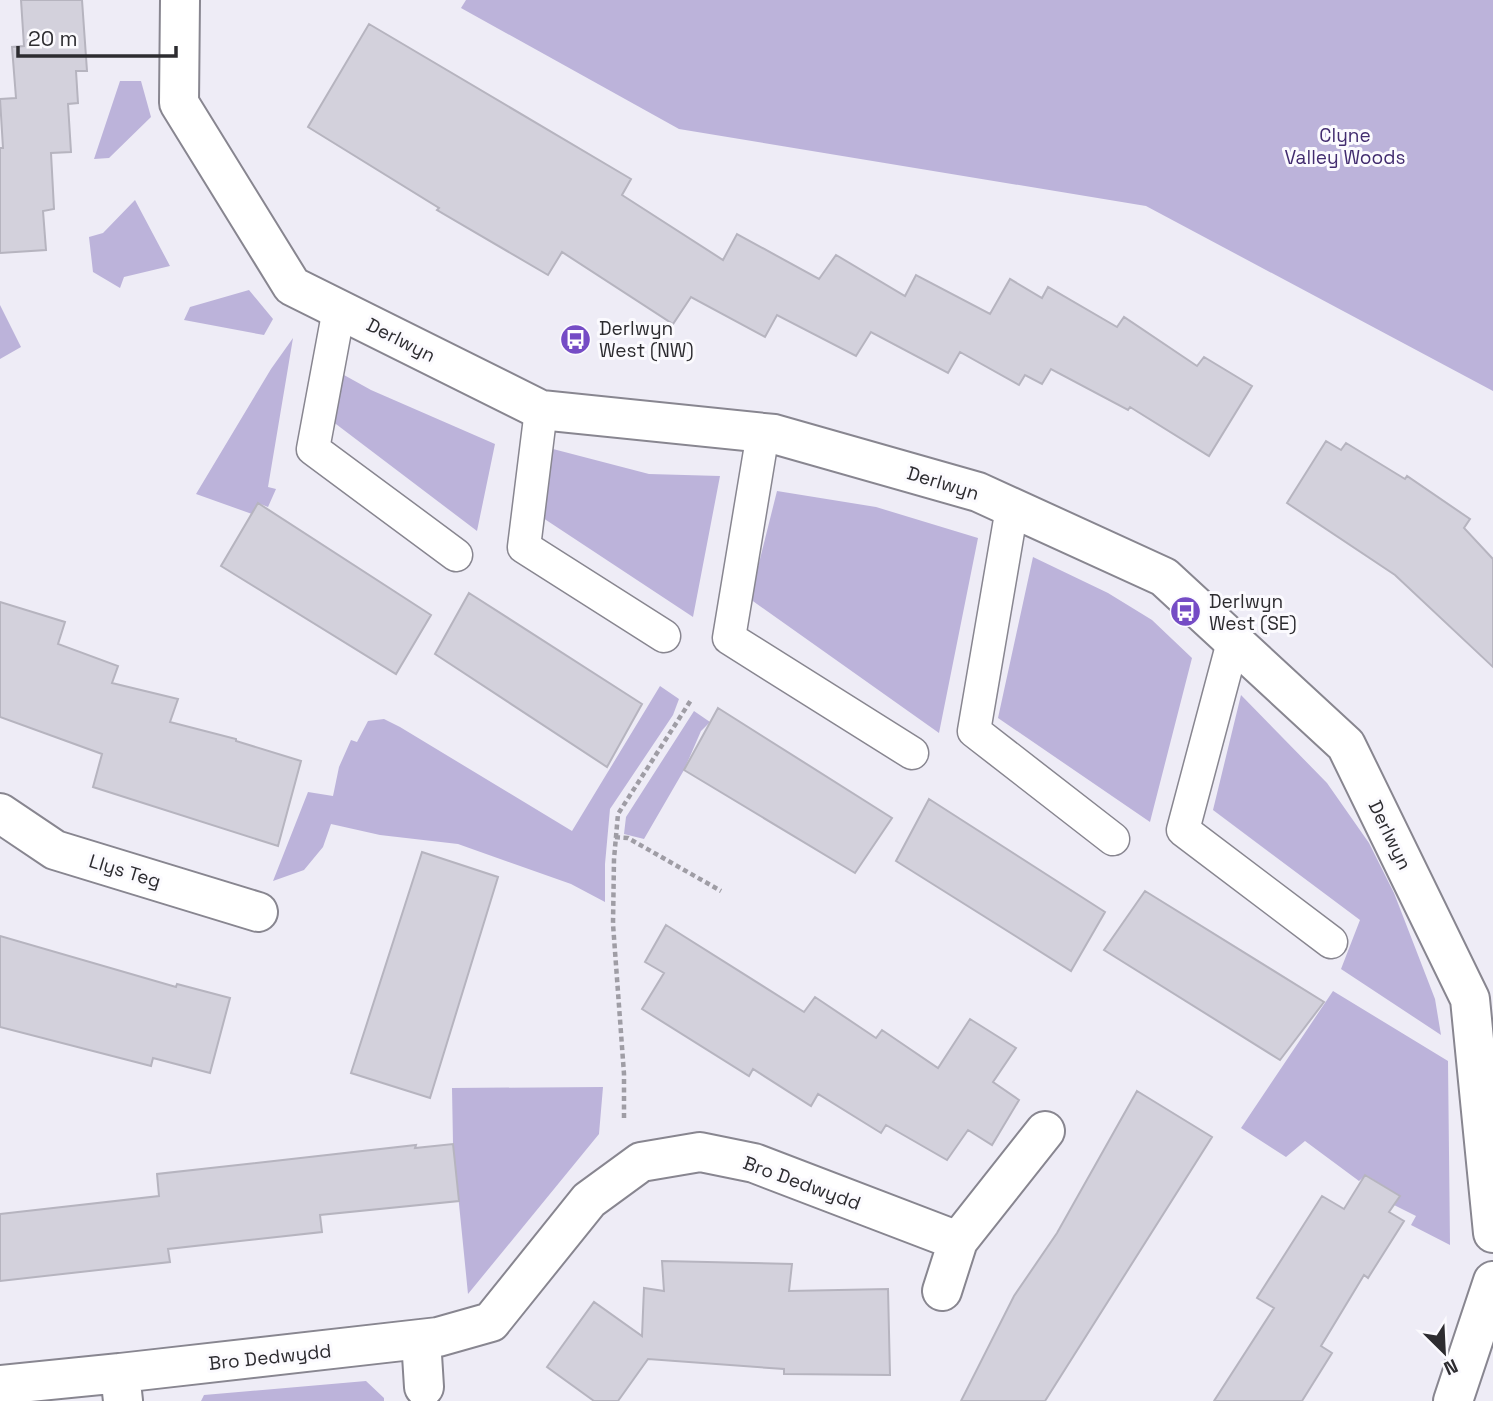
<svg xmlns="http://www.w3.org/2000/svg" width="1493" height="1401" font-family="'Space Grotesk',sans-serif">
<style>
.green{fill:#bcb3da}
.building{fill:#d3d1dc;stroke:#b6b4bf;stroke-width:2}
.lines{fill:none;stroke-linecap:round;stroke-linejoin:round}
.service-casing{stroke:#888690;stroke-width:35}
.minor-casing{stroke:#888690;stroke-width:42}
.tertiary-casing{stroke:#888690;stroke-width:42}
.path{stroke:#9f9da5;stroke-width:4.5;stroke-dasharray:5 3.5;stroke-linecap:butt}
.service{stroke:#fff;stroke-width:32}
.minor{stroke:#fff;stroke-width:38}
.tertiary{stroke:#fff;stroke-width:38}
.labels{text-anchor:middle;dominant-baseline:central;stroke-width:6;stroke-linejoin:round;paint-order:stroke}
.park-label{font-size:19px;fill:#422c6f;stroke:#fbfafe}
.poi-label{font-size:19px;fill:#2d2c30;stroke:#fbfafe;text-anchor:start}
.street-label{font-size:19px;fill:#2d2c30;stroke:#fbfafe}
</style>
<rect width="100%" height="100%" fill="#eeecf6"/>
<!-- green -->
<path class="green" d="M 466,0 L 1493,0 L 1493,391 L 1146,206 L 679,129 L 461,8 Z
M 120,81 L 141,81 L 151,117 L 109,158 L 94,159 Z
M 135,200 L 170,266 L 124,277 L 120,288 L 93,272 L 89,237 L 103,233 Z
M 249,290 L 273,319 L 264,335 L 184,320 L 190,307 Z
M 0,305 L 21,347 L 0,359 Z
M 293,338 L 268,487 L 276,489 L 268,507 L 258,503 L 252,514 L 196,494 L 271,369 Z
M 344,375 L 371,390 L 495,444 L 477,531 L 328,418 Z
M 553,449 L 649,474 L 720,476 L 693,617 L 537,514 Z
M 777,491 L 876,507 L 978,538 L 939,733 L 750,599 Z
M 1033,557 L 1108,593 L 1152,620 L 1192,658 L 1150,822 L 998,718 Z
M 660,686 L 679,699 L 673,715 L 610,809 L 605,864 L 605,902 L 571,884 L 458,844 L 380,835 L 331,824 L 323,847 L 304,870 L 273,881 L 308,792 L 333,796 L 339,767 L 351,740 L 357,742 L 368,721 L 384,719 L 400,727 L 572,831 Z
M 1241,695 L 1327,783 L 1369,843 L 1394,893 L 1435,999 L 1441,1035 L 1341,969 L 1360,920 L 1213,810 Z
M 694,711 L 710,722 L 701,731 L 684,770 L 644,839 L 624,834 L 626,817 Z
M 1333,991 L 1448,1061 L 1450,1245 L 1411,1225 L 1416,1216 L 1394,1205 L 1400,1196 L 1366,1175 L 1359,1181 L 1305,1141 L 1286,1157 L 1241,1128 Z
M 603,1087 L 599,1134 L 468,1294 L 453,1144 L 452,1088 Z
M 366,1381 L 384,1398 L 384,1401 L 201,1401 L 204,1395 Z"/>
<!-- building -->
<path class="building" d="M 21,0 L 82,0 L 87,71 L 76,71 L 78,103 L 68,104 L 71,152 L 51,153 L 54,209 L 43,211 L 46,250 L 0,253 L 0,148 L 3,148 L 0,99 L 16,98 L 12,47 L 24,46 Z
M 369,24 L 631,179 L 622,195 L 723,260 L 737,234 L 819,279 L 836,255 L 905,296 L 916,275 L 990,314 L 1010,279 L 1042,298 L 1048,287 L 1117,327 L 1124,317 L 1197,366 L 1204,357 L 1252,386 L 1209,456 L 1130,407 L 1128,410 L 1051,369 L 1042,384 L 1025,375 L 1019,385 L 960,352 L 948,373 L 871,332 L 856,356 L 777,315 L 765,337 L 691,297 L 673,324 L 562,252 L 548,275 L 437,210 L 439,208 L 308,127 Z
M 1326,441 L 1341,450 L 1346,443 L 1405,479 L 1407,476 L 1470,519 L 1464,528 L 1493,559 L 1493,667 L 1395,575 L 1287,503 Z
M 258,503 L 431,615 L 396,674 L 221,566 Z
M 469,593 L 642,704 L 607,767 L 435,654 Z
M 0,602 L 65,622 L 58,644 L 118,666 L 112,683 L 178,699 L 170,722 L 236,739 L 236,741 L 301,761 L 278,846 L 93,787 L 102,754 L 0,717 Z
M 718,708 L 892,818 L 855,873 L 684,770 Z
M 929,799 L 1105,912 L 1071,971 L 896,861 Z
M 422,852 L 498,877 L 430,1098 L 351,1073 Z
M 1145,891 L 1324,1002 L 1280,1060 L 1104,950 Z
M 666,925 L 804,1012 L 815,997 L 876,1038 L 882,1030 L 938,1068 L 970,1019 L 1016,1048 L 993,1082 L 1019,1100 L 992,1145 L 968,1130 L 947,1160 L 886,1125 L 881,1133 L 818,1094 L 811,1106 L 753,1069 L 749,1076 L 642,1009 L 664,973 L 645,962 Z
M 0,936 L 176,987 L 177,984 L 230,998 L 210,1073 L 153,1058 L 151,1066 L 0,1027 Z
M 1137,1091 L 1212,1137 L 1045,1401 L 961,1401 L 1014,1296 L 1057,1233 Z
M 453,1144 L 459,1201 L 320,1215 L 322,1232 L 168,1249 L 170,1262 L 0,1281 L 0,1214 L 159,1196 L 157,1174 L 416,1145 L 415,1148 Z
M 1365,1175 L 1400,1196 L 1389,1212 L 1404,1221 L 1368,1278 L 1364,1275 L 1321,1346 L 1332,1353 L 1302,1401 L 1214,1401 L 1274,1308 L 1257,1298 L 1322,1196 L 1344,1209 Z
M 662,1261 L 792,1264 L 789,1291 L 888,1289 L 890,1375 L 784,1374 L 784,1369 L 648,1359 L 618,1401 L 594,1401 L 547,1367 L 594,1302 L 642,1336 L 644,1288 L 664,1291 Z"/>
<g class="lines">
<defs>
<path id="service" d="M 339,309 L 313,449 L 456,555
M 541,410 L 524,547 L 664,636
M 763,433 L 729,638 L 912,753
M 1012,508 L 974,731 L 1113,839
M 1233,642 L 1183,830 L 1331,942"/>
<path id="minor" d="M 0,813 L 55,850 L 258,912
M 942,1291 L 958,1241
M 421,1339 L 424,1387
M 0,1385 L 120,1373
M 123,1401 L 120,1373 L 438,1337 L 491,1322 L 589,1200 L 641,1162 L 700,1152 L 754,1163 L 958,1241 L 1045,1131"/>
<path id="tertiary" d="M 180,0 L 179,103 L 292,286 L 541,410 L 774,434 L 978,492 L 1164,577 L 1346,745 L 1470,999 L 1493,1233
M 1453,1401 L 1493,1281"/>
</defs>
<!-- service casing -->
<use href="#service" class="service-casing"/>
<!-- minor casing -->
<use href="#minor" class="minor-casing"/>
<!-- tertiary casing -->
<use href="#tertiary" class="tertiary-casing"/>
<!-- path -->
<path class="path" d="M 615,837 L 628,838 L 721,891
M 624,1118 L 624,1074 L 613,924 L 614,859 L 618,814 L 691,700"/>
<!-- service -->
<use href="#service" class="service"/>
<!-- minor -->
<use href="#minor" class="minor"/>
<!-- tertiary -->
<use href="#tertiary" class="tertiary"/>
</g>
<!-- icons -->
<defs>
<symbol id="bus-disc" viewBox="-11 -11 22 22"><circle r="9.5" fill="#754cc5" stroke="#fbfafe"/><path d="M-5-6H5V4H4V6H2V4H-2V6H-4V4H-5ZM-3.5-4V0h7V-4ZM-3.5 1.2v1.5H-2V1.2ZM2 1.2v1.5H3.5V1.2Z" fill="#fff"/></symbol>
</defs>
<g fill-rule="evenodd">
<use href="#bus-disc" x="558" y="322" width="35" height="35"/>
<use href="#bus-disc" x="1168" y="594" width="35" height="35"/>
</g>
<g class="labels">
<!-- park labels -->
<g class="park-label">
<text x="1345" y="135">Clyne<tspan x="1345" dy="22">Valley Woods</tspan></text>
</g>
<!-- poi labels -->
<g class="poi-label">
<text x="599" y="328">Derlwyn<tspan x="599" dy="22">West (NW)</tspan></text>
<text x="1209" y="601">Derlwyn<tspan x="1209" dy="22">West (SE)</tspan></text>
</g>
<!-- street labels -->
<g class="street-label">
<text transform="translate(401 340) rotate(27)">Derlwyn</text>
<text transform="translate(943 483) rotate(17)">Derlwyn</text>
<text transform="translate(1390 835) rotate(64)">Derlwyn</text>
<text transform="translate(125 871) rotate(17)">Llys Teg</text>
<text transform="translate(802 1183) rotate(20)">Bro Dedwydd</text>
<text transform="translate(270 1357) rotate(-6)">Bro Dedwydd</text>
</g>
</g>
<!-- north arrow -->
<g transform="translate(1444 1352) rotate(156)" stroke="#fbfafe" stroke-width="5" paint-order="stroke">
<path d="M0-5L12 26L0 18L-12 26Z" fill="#2d2c30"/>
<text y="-10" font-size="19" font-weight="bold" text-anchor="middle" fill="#2d2c30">N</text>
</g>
<!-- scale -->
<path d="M18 46v10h158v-10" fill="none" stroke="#2d2c30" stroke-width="3.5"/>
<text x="28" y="46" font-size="21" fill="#2d2c30" stroke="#fbfafe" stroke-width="5" paint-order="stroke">20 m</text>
</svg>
